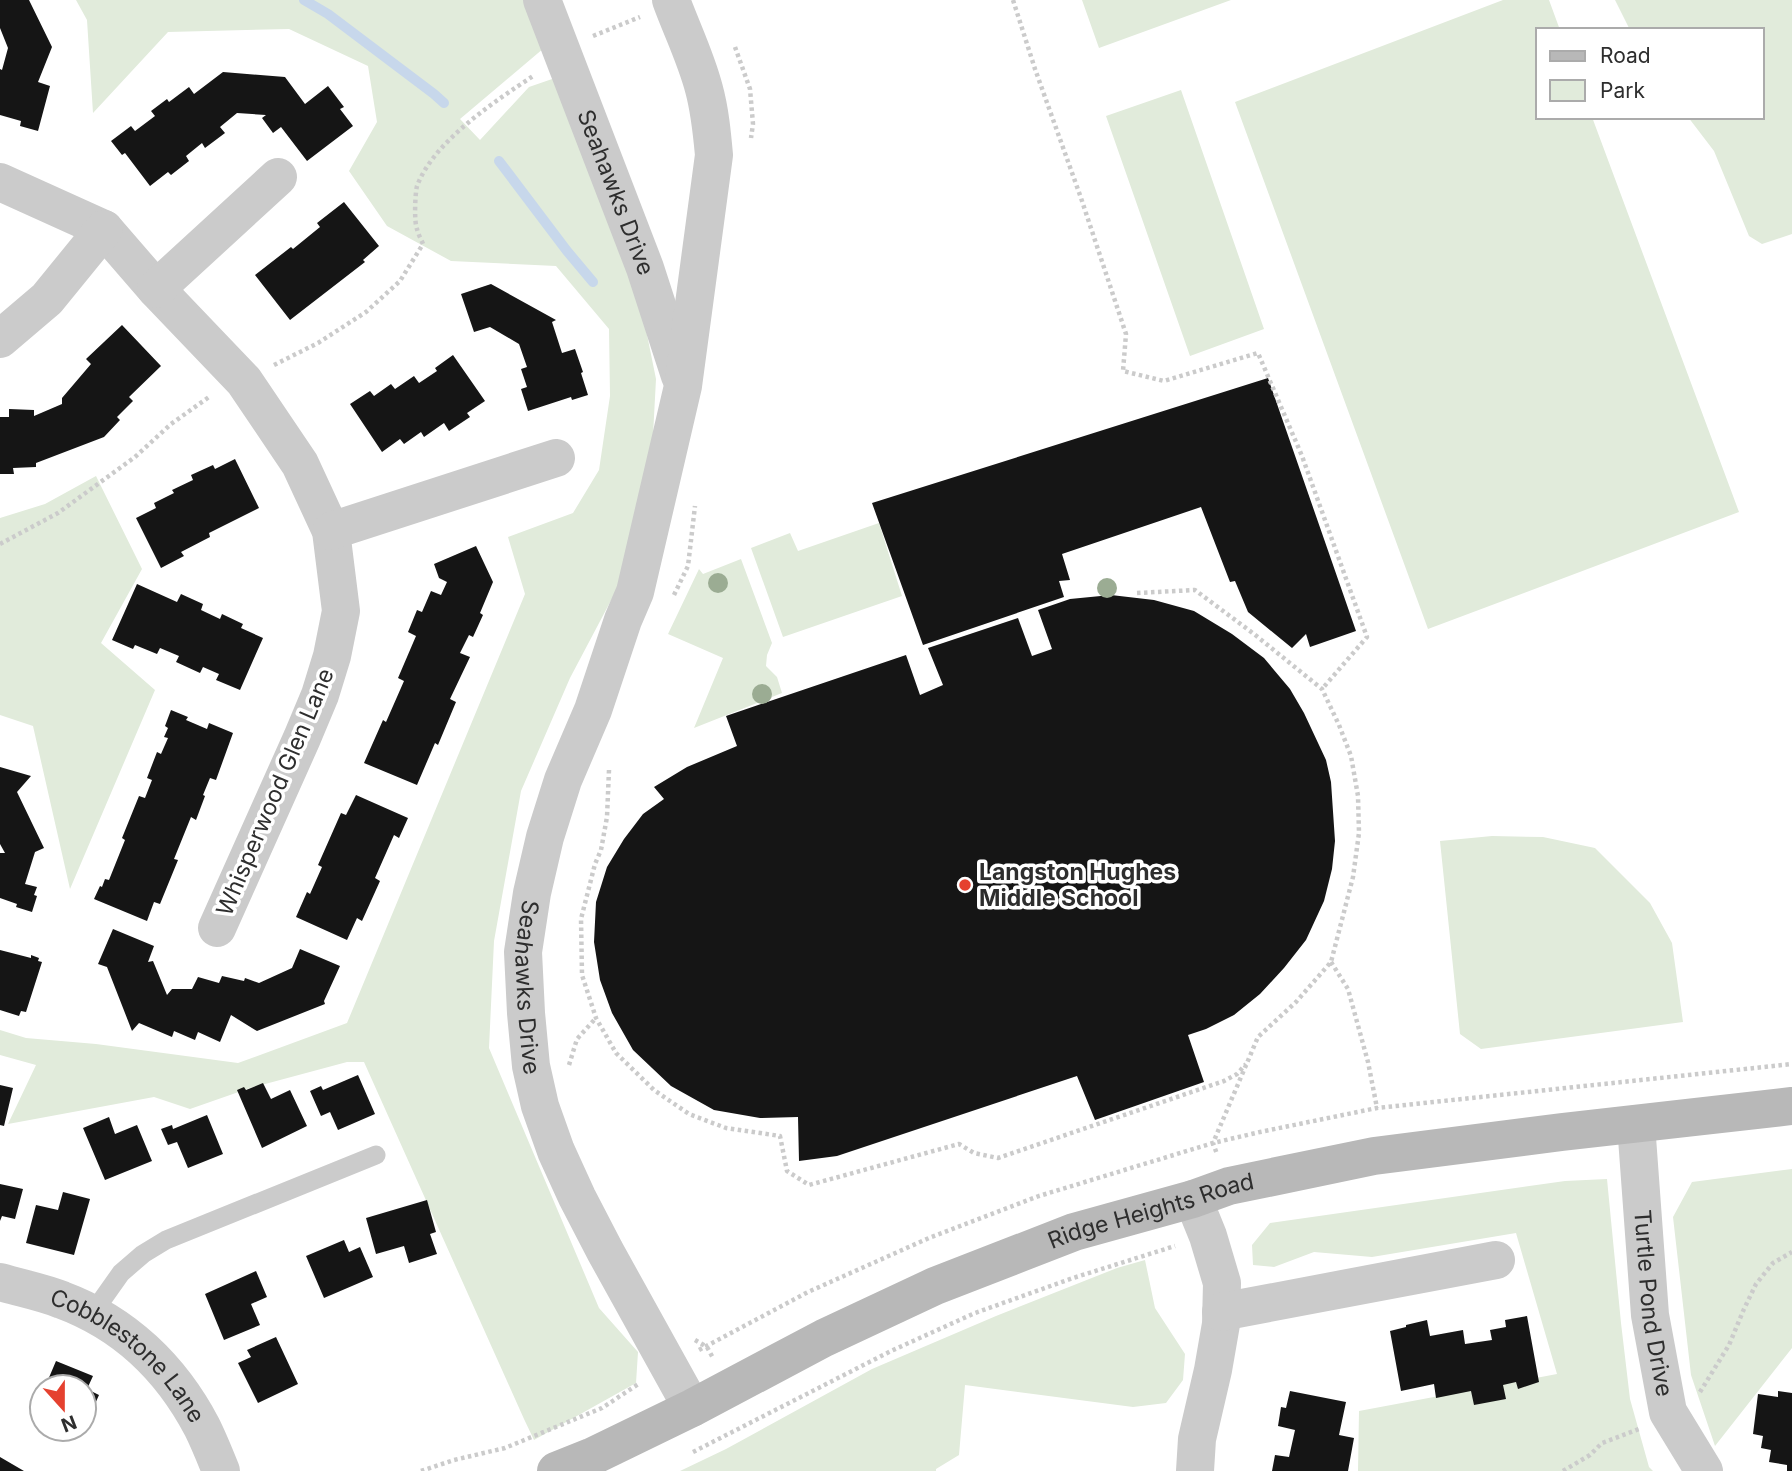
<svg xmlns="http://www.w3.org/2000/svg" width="1792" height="1471" font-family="Inter,sans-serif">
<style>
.green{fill:#e1ebdb}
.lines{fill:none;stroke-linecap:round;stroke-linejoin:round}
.stream{stroke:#c7d7eb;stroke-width:10}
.building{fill:#151515}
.path{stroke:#cbcbcb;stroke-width:4.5;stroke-dasharray:3.5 3.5;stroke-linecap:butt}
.lane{stroke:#cbcbcb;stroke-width:19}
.street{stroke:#cbcbcb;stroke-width:38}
.secondary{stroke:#b8b8b8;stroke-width:38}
.tree{fill:#9bac93}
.poi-dot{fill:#e5412f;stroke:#fff;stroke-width:2.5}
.labels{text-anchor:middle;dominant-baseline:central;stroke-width:7;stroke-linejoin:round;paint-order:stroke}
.street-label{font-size:23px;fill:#2e2e2e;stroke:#fff}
.poi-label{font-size:23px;font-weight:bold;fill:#2e2e2e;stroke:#fff;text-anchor:start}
</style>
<rect width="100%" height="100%" fill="#fff"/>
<!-- green -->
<path class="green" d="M 76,0 L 526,0 L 544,48 L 460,119 L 480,140 L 529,87 L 555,78 L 642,310 L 656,379 L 651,473 L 626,572 L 570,678 L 521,791 L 494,941 L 489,1048 L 599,1308 L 638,1352 L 636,1383 L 534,1440 L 524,1419 L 364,1062 L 347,1062 L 250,1088 L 190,1109 L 154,1097 L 8,1124 L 36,1065 L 0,1055 L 0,1030 L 26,1038 L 96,1044 L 238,1063 L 347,1023 L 525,594 L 508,537 L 573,513 L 599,470 L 610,396 L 609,329 L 556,266 L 451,261 L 387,226 L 349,171 L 377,122 L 368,66 L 289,29 L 168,32 L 93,113 L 87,20 Z
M 1082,0 L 1231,0 L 1099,48 Z
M 1503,0 L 1549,0 L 1560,30 L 1538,30 L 1538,117 L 1592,117 L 1739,512 L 1428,629 L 1235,102 Z
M 1615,0 L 1792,0 L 1792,234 L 1762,244 L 1749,236 L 1714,151 L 1688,117 L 1762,117 L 1762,30 L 1630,30 Z
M 1181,90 L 1264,329 L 1190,356 L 1106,116 Z
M 96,476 L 142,569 L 101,643 L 155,690 L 70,889 L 33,726 L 0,715 L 0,518 L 45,504 Z
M 879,523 L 902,596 L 783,637 L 751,548 L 790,533 L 798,551 Z
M 741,559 L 772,643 L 767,655 L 766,666 L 777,677 L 782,693 L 694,728 L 723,658 L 668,634 L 699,569 L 703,574 Z
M 1492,836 L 1543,837 L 1595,848 L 1650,903 L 1672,943 L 1683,1022 L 1481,1049 L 1460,1034 L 1440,841 Z
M 1792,1169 L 1792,1348 L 1715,1446 L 1691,1375 L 1673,1217 L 1692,1182 Z
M 1607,1179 L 1621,1323 L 1630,1399 L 1649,1467 L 1653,1471 L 1358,1471 L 1359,1411 L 1557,1374 L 1516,1233 L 1372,1257 L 1314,1252 L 1274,1267 L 1253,1265 L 1252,1245 L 1270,1223 L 1565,1181 Z
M 1145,1260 L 1155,1308 L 1185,1354 L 1183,1380 L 1166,1403 L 1133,1407 L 965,1385 L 959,1455 L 936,1469 L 936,1471 L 680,1471 L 726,1449 L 872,1369 L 996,1316 L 1117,1268 Z"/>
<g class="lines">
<!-- stream -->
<path class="stream" d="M 304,0 L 328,14 L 434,94 L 444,103
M 499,161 L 567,251 L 593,282"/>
</g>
<!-- building -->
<path class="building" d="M 0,0 L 29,0 L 52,47 L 38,82 L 50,86 L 38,131 L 20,126 L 21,121 L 0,115 L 0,69 L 2,70 L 8,48 L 0,28 Z
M 223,72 L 285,77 L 305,104 L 328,86 L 344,107 L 340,109 L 353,126 L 307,161 L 281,127 L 273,133 L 262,118 L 266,115 L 237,113 L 220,127 L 225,133 L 205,148 L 202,143 L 186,156 L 189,161 L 171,175 L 168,172 L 150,186 L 125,153 L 122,155 L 111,141 L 131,126 L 135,131 L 155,116 L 151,111 L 167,99 L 169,102 L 189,87 L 194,94 Z
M 344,202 L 379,246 L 363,260 L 365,262 L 290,320 L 255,275 L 291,247 L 293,249 L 320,227 L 317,223 Z
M 491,284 L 556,320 L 552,322 L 562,353 L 575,349 L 583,372 L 581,373 L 588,395 L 572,400 L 571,397 L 528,411 L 521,389 L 527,387 L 521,369 L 527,367 L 519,344 L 490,327 L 474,332 L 461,294 Z
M 122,325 L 161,366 L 129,397 L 133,401 L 117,417 L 120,420 L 104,437 L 36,463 L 36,467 L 13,468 L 14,474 L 0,474 L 0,417 L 9,417 L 9,409 L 34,410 L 34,416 L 62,404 L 62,398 L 91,364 L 86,359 Z
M 453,355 L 485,401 L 467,413 L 470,417 L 449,431 L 444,423 L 424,437 L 421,432 L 404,444 L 400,439 L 382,452 L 350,404 L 370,391 L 374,396 L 391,384 L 395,389 L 414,376 L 419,383 L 437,371 L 435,368 Z
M 1268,378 L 1356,631 L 1310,647 L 1306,634 L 1292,648 L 1248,612 L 1235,581 L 1230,582 L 1201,507 L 1062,554 L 1070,580 L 1059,581 L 1064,597 L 923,645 L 872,503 Z
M 235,459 L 259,508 L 209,533 L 210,537 L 181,552 L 184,556 L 161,568 L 136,518 L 156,508 L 154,503 L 174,493 L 172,490 L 193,480 L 191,475 L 213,465 L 215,469 Z
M 476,546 L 493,582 L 480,613 L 483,615 L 473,637 L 469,635 L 460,653 L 470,657 L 450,699 L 456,702 L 438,745 L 435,743 L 417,785 L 364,763 L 383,720 L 386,722 L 404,681 L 398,678 L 416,636 L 408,632 L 417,610 L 422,612 L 431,591 L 441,595 L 447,582 L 439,578 L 434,564 Z
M 137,584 L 177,602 L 181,594 L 203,604 L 201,610 L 220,619 L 222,614 L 243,624 L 241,628 L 263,638 L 240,690 L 216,680 L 219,674 L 203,667 L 200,673 L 176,662 L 179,656 L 160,648 L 157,654 L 135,645 L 133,649 L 112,640 Z
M 1111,595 L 1154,600 L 1194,611 L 1232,634 L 1264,658 L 1290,689 L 1304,713 L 1326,760 L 1331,782 L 1335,841 L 1332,869 L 1324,901 L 1306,940 L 1284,968 L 1260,994 L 1234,1015 L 1206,1029 L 1188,1035 L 1204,1082 L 1095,1120 L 1077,1076 L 837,1156 L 799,1161 L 798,1117 L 760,1118 L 714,1110 L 671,1086 L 633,1050 L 612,1013 L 600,980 L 594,942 L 596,902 L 607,867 L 624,839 L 643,814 L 664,799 L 654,787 L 687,767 L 737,746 L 726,716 L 906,655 L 920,695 L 943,685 L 928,648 L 1018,618 L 1032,656 L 1052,649 L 1038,610 L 1070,599 Z
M 171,710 L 188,717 L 186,720 L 207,729 L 209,723 L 233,733 L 216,780 L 210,778 L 203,795 L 205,796 L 196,820 L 191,817 L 174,859 L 178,860 L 160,904 L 154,902 L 147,921 L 94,899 L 100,886 L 102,887 L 105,879 L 109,880 L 125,840 L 122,838 L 139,796 L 145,798 L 152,780 L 147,778 L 157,752 L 161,754 L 168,738 L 164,737 L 168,728 L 165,726 Z
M 0,767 L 31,776 L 17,792 L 44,848 L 35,852 L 25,884 L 37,887 L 34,895 L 37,896 L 32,912 L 16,907 L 17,904 L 0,898 L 0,853 L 5,853 L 0,844 Z
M 356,795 L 408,818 L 399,838 L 394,835 L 375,878 L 380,881 L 362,921 L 357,918 L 347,940 L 296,917 L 307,892 L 310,894 L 322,867 L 318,865 L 341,813 L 346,815 Z
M 113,929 L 154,946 L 148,962 L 153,961 L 167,995 L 172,989 L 192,989 L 198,977 L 219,983 L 222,976 L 244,981 L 245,978 L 259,983 L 292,968 L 300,949 L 340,966 L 324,1001 L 325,1004 L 257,1031 L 231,1015 L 220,1042 L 198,1032 L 195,1040 L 174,1031 L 172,1037 L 139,1023 L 132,1031 L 107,967 L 98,964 Z
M 0,950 L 31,958 L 31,955 L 39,958 L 38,961 L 42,962 L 26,1012 L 21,1011 L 19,1016 L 0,1010 Z
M 358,1075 L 375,1114 L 338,1130 L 330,1112 L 321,1116 L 310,1091 L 321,1086 L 323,1090 Z
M 263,1083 L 271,1099 L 290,1090 L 307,1126 L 262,1148 L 237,1090 L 244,1087 L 246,1090 Z
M 0,1085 L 13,1088 L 4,1126 L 0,1125 Z
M 207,1115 L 223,1154 L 188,1168 L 177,1142 L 168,1145 L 161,1129 L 172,1125 L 173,1129 Z
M 109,1117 L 115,1134 L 137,1125 L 152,1161 L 105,1180 L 83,1128 Z
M 0,1184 L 23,1189 L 15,1219 L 2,1216 L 0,1221 Z
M 63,1192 L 90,1199 L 74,1255 L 26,1243 L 36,1205 L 58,1210 Z
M 427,1200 L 436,1232 L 430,1234 L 437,1254 L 409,1263 L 404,1246 L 376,1254 L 366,1218 Z
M 344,1240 L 349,1252 L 360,1247 L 373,1277 L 324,1298 L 306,1256 Z
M 256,1271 L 267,1297 L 251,1304 L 260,1325 L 224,1340 L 205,1294 Z
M 1527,1316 L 1539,1382 L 1518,1389 L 1516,1382 L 1503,1385 L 1506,1399 L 1474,1405 L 1471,1391 L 1436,1398 L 1434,1384 L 1401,1391 L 1390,1331 L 1406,1327 L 1406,1325 L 1427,1320 L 1430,1336 L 1463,1330 L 1465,1344 L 1492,1340 L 1490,1330 L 1506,1327 L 1505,1320 Z
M 276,1337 L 298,1384 L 258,1403 L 238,1363 L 251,1357 L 247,1350 Z
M 56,1361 L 93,1376 L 87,1389 L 99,1395 L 87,1422 L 84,1420 L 84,1387 L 45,1387 Z
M 1290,1391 L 1346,1402 L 1339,1435 L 1354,1438 L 1348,1471 L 1272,1471 L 1275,1455 L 1289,1457 L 1295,1430 L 1278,1426 L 1281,1407 L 1286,1408 Z
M 1778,1391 L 1792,1393 L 1792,1471 L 1787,1471 L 1787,1465 L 1769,1462 L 1771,1450 L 1761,1448 L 1763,1436 L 1753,1434 L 1758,1394 L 1778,1397 Z
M 0,1457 L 24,1471 L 0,1471 Z"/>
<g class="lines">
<!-- path -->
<path class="path" d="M 1013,0 L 1035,69 L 1081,198 L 1126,334 L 1123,371 L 1164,381 L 1258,353 L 1302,456 L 1367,637 L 1322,689
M 593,36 L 640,17
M 735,47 L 750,89 L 753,124 L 751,138
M 274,365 L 318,343 L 366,312 L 400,281 L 423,244 C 421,239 418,234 417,229 C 414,222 415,194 417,186 C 434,141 494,102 533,76
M 0,544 L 58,513 L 135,457 L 171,424 L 209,397
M 1137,593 L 1195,590 L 1254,634 L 1322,689 L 1339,725 L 1351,756 L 1358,796 L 1359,833 L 1353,877 L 1331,962 L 1296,1002 L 1258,1037 L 1213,1143 L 1217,1154
M 674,595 L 688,566 L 695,506
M 609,770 L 607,817 L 601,850 L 595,864 L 581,919 L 582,975 L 596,1018 L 616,1053 L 654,1090 L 689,1114 L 726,1128 L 780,1136 L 787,1171 L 809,1185 L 959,1144 L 974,1153 L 998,1158 L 1224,1081 L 1237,1074 L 1246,1064
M 1331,962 L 1348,989 L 1368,1062 L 1377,1108
M 569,1065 L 577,1039 L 596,1018
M 695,1340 L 707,1347 L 713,1358
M 699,1350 L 808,1292 L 929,1238 L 1039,1196 L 1213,1143 L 1260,1132 L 1377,1108 L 1792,1064
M 1700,1392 L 1729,1345 L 1744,1309 L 1756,1284 L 1773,1263 L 1792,1252
M 693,1452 L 891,1351 L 975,1313 L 1073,1278 L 1175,1246
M 421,1471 L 454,1460 L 505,1448 L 602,1408 L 640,1383
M 1563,1471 L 1590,1455 L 1602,1443 L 1639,1429"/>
<!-- lane -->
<path class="lane" d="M 92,1314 L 121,1273 L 143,1254 L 166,1240 L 376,1155"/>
<!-- street -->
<g class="street">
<path id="s1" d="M 542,0 L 645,268 L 680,376"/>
<path id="s2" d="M 671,0 C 682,30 696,58 704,89 C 710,111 712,133 714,155 L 683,386 L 635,592 L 623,620 L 593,710 L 563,780 L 545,837 L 532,893 L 523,952 L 526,1013 L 531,1066 L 540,1106 L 556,1151 L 577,1197 L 605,1251 L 692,1408"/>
<path d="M 0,182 L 104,229 L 156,289 L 244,381 L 300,464 L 331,531 L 341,611 L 332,656 L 320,695 L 302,738 L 217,928"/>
<path d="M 156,289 L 278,177"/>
<path d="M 0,339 L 47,299 L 104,229"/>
<path d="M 331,531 L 556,458"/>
<path id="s3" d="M 1636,1124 L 1650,1315 L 1668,1412 L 1704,1471"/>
<path d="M 1193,1199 L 1208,1236 L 1222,1283 L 1221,1324 L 1213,1370 L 1197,1439 L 1195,1471"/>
<path id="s4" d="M 0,1282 C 20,1288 42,1292 62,1300 C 124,1323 171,1368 202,1427 C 209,1441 215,1456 221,1471"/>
<path d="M 1221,1312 L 1496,1260"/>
</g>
<!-- secondary -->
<path class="secondary" id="s5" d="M 556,1471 L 591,1457 L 692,1408 L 824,1338 L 935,1286 L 1074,1232 L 1193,1199 L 1229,1186 L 1374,1156 L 1562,1132 L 1792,1106"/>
</g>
<!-- trees -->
<g class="tree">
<circle cx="718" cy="583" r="10"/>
<circle cx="1107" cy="588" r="10"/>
<circle cx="762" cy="694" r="10"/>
</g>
<!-- markers -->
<circle class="poi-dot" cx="965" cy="885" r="7"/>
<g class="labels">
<!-- street labels -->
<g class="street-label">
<text stroke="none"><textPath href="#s1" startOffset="206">Seahawks Drive</textPath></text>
<text transform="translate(275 792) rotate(-67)">Whisperwood Glen Lane</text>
<text stroke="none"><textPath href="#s2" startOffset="1020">Seahawks Drive</textPath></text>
<text stroke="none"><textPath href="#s5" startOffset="651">Ridge Heights Road</textPath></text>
<text stroke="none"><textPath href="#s3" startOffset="180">Turtle Pond Drive</textPath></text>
<text stroke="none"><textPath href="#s4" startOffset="152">Cobblestone Lane</textPath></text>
</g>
<!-- poi labels -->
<g class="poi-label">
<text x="979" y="872">Langston Hughes<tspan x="979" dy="26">Middle School</tspan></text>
</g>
</g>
<!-- legend -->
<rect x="1536" y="28" width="228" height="91" fill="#ffffff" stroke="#ababab" stroke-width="2"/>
<rect x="1550" y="51" width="35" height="10" fill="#b8b8b8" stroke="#ababab" stroke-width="2"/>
<text x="1600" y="63" font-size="21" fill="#2e2e2e">Road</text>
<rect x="1550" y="80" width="35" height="21" fill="#e1ebdb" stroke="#ababab" stroke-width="2"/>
<text x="1600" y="98" font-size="21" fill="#2e2e2e">Park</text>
<!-- north arrow -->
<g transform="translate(63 1408) rotate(159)"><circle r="33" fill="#ffffff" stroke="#ababab" stroke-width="2"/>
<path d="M0-5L12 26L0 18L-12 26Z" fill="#e5412f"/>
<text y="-10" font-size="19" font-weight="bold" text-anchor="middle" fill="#2e2e2e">N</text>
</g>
</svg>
